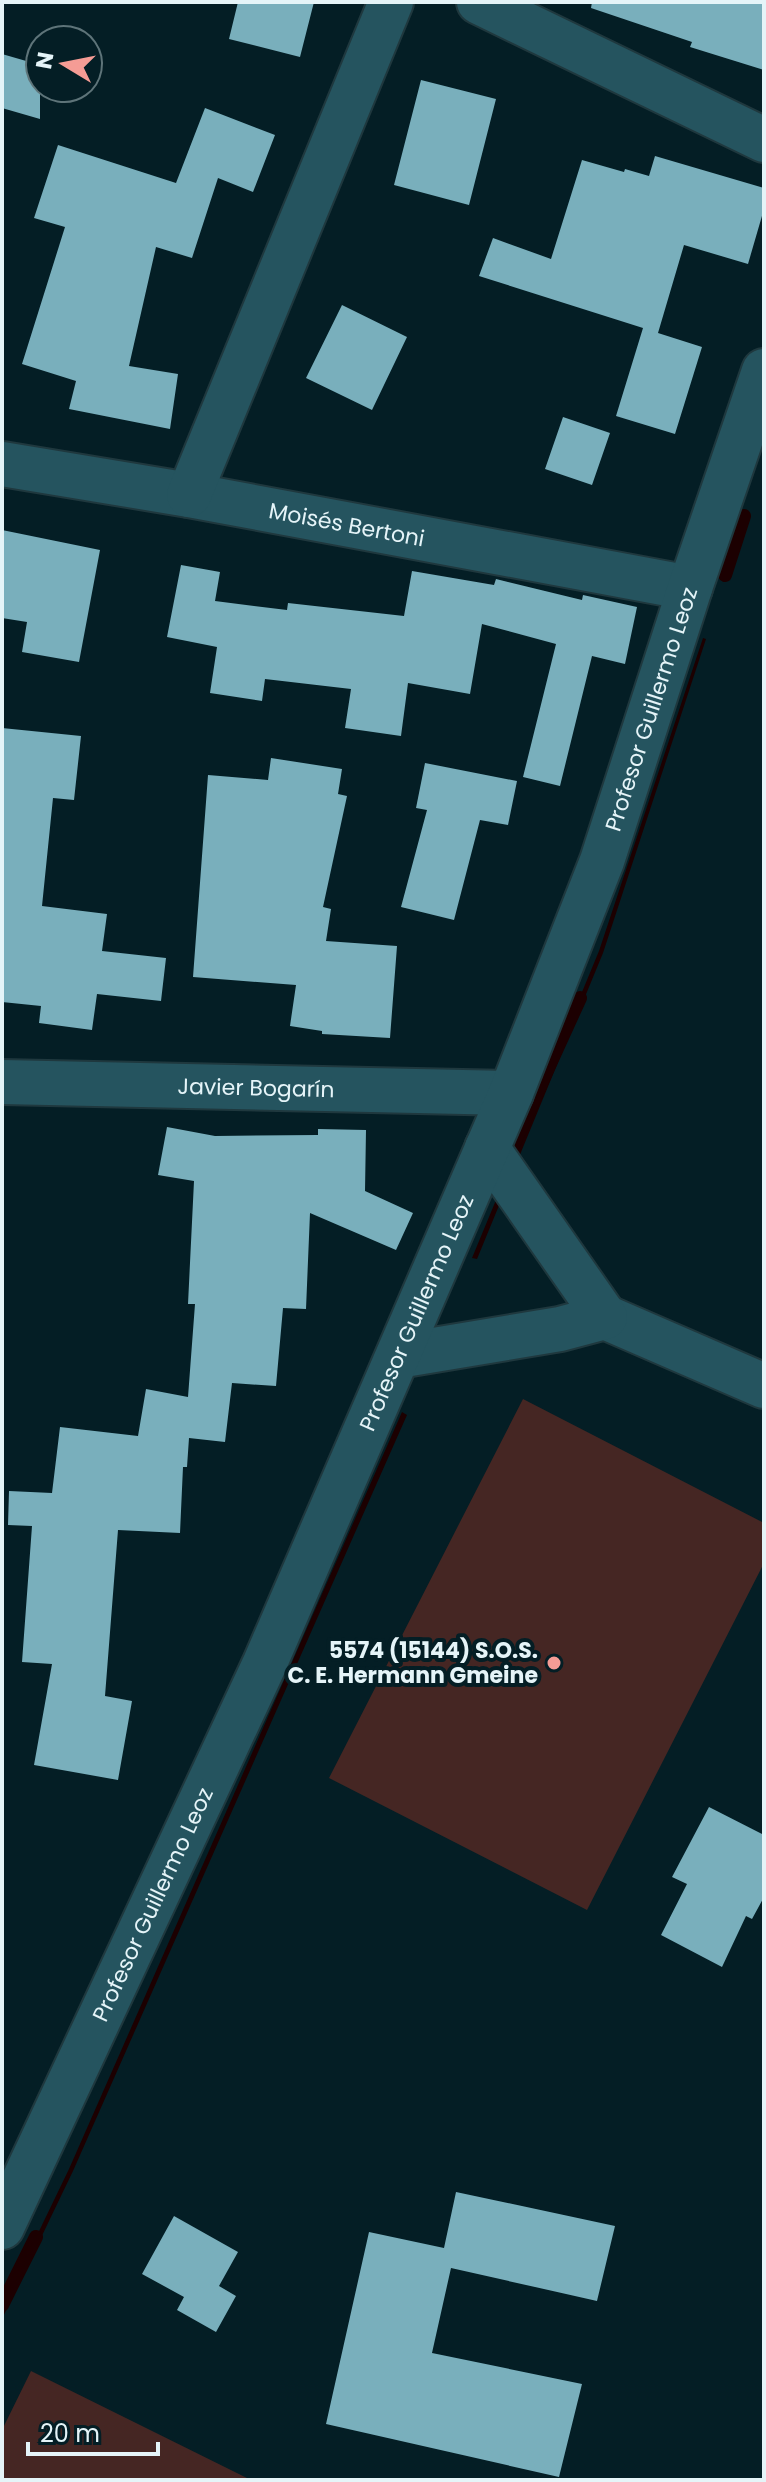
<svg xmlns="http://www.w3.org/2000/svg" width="766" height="2482" font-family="Poppins,sans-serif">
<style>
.green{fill:#452623}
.water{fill:#1c0001}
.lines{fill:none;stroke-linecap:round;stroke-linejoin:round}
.stream{stroke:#1c0001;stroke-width:14}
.building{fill:#79afbc}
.minor-casing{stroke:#1f383e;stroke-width:48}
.minor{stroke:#25545f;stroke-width:44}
.poi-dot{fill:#f59c95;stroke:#041e25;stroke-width:3}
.labels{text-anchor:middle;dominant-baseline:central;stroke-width:8;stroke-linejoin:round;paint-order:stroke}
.street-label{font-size:22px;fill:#e5f4f8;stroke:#041e25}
.poi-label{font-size:22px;font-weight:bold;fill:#e5f4f8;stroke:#041e25;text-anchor:end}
</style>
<rect width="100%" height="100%" fill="#041e25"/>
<!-- green -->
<path class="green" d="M 523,1399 L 764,1523 L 764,1563 L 587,1910 L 329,1778 Z
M 31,2371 L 251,2480 L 2,2480 L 2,2430 Z"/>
<!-- water -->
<path class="water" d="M 703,638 L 706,639 L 603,953 L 477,1259 L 472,1258 L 599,951 Z
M 402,1412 L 407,1415 L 73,2171 L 2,2319 L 2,2308 L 69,2169 Z"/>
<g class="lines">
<!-- stream -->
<path class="stream" d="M 725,575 L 744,516
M 512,1147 L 580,998
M 2,2305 L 36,2237"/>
</g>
<!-- building -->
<path class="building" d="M 238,2 L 314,2 L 300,57 L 229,39 Z
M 592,2 L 764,2 L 764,70 L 690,47 L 692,42 L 591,8 Z
M 2,54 L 40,65 L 40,119 L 2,108 Z
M 421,80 L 496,99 L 469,205 L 394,185 Z
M 205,108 L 275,135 L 253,192 L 218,178 L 192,258 L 156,247 L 129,366 L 178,374 L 170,429 L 69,409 L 76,381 L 22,364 L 65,227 L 34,218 L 58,145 L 176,183 Z
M 655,156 L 764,188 L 764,209 L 748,264 L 684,245 L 658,333 L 702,347 L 675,434 L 616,416 L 643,328 L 479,276 L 493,238 L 551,259 L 582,160 L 624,172 L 625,169 L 649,176 Z
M 342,305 L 407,337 L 372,410 L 306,378 Z
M 563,417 L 610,433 L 592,485 L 545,469 Z
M 2,530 L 100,550 L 79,662 L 22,652 L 27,622 L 2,618 Z
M 181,565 L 220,572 L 215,601 L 287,610 L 288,603 L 404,616 L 412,571 L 494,585 L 496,579 L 582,600 L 583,595 L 637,607 L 625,664 L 592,656 L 560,786 L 523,777 L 556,644 L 482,624 L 470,694 L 408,683 L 401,736 L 345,728 L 351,689 L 265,679 L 262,701 L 210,693 L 217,647 L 167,637 Z
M 2,728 L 81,736 L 74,800 L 53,798 L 42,906 L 107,914 L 102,951 L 166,958 L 161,1001 L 97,994 L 92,1030 L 39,1023 L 41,1006 L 2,1002 Z
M 271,758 L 342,769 L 338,794 L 347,796 L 323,907 L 331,909 L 326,941 L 397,946 L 390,1038 L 322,1034 L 322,1031 L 290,1026 L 296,985 L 193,977 L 208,775 L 268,780 Z
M 425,763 L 517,781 L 508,825 L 480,820 L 454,920 L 401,907 L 427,810 L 416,808 Z
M 167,1127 L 215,1136 L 318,1135 L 318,1129 L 366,1130 L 365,1191 L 413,1213 L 396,1250 L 310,1213 L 306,1309 L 283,1308 L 276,1386 L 232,1383 L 225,1442 L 189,1438 L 187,1467 L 183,1467 L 180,1533 L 118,1530 L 105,1696 L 132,1701 L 118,1780 L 34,1765 L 52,1664 L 22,1662 L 32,1526 L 8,1525 L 9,1491 L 52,1493 L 60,1427 L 138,1436 L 146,1389 L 188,1397 L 195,1304 L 188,1304 L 194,1181 L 158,1175 Z
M 709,1807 L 764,1835 L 764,1897 L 752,1919 L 746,1916 L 722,1967 L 661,1935 L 687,1884 L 672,1877 Z
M 456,2192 L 615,2226 L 597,2301 L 451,2268 L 432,2353 L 582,2384 L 559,2477 L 326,2424 L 369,2232 L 444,2248 Z
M 174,2216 L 238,2252 L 219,2286 L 236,2296 L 216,2332 L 177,2310 L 184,2297 L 142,2274 Z"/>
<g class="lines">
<defs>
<g id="minor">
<path d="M 479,2 L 764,140"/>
<path id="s1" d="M 2,464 L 189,495 L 690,588"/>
<path d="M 189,495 L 391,2"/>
<path id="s2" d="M 2,1082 L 511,1093"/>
<path d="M 605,1317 L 764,1386"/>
<path d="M 398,1356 L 560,1329 L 605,1317 L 487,1148"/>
<path id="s3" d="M 2,2227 L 265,1663 L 511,1093 L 602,861 L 690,588 L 764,371"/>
</g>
</defs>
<!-- minor casing -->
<use href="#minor" class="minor-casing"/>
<!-- minor -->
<use href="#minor" class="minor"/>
</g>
<!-- markers -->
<circle class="poi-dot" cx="554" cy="1663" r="8"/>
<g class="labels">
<!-- street labels -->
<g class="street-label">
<text stroke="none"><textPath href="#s1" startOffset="350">Moisés Bertoni</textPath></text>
<text stroke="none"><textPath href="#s3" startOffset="1652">Profesor Guillermo Leoz</textPath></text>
<text stroke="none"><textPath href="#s2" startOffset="254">Javier Bogarín</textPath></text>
<text stroke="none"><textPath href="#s3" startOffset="1004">Profesor Guillermo Leoz</textPath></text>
<text stroke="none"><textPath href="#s3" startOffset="356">Profesor Guillermo Leoz</textPath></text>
</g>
<!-- poi labels -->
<g class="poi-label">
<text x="538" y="1650">5574 (15144) S.O.S.<tspan x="538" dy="25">C. E. Hermann Gmeine</tspan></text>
</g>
</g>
<!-- border -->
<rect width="766" height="2482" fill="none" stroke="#e5f4f8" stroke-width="8"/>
<!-- north arrow -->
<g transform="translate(64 64) rotate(280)"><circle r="38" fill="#041e25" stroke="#5e7479" stroke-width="2"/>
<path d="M0-6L14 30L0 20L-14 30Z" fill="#f59c95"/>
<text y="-12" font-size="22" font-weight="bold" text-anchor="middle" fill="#e5f4f8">N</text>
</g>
<!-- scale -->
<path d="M28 2442v12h130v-12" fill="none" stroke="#e5f4f8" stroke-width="4"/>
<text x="40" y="2442" font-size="24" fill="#e5f4f8" stroke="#041e25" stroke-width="6" paint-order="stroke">20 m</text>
</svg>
